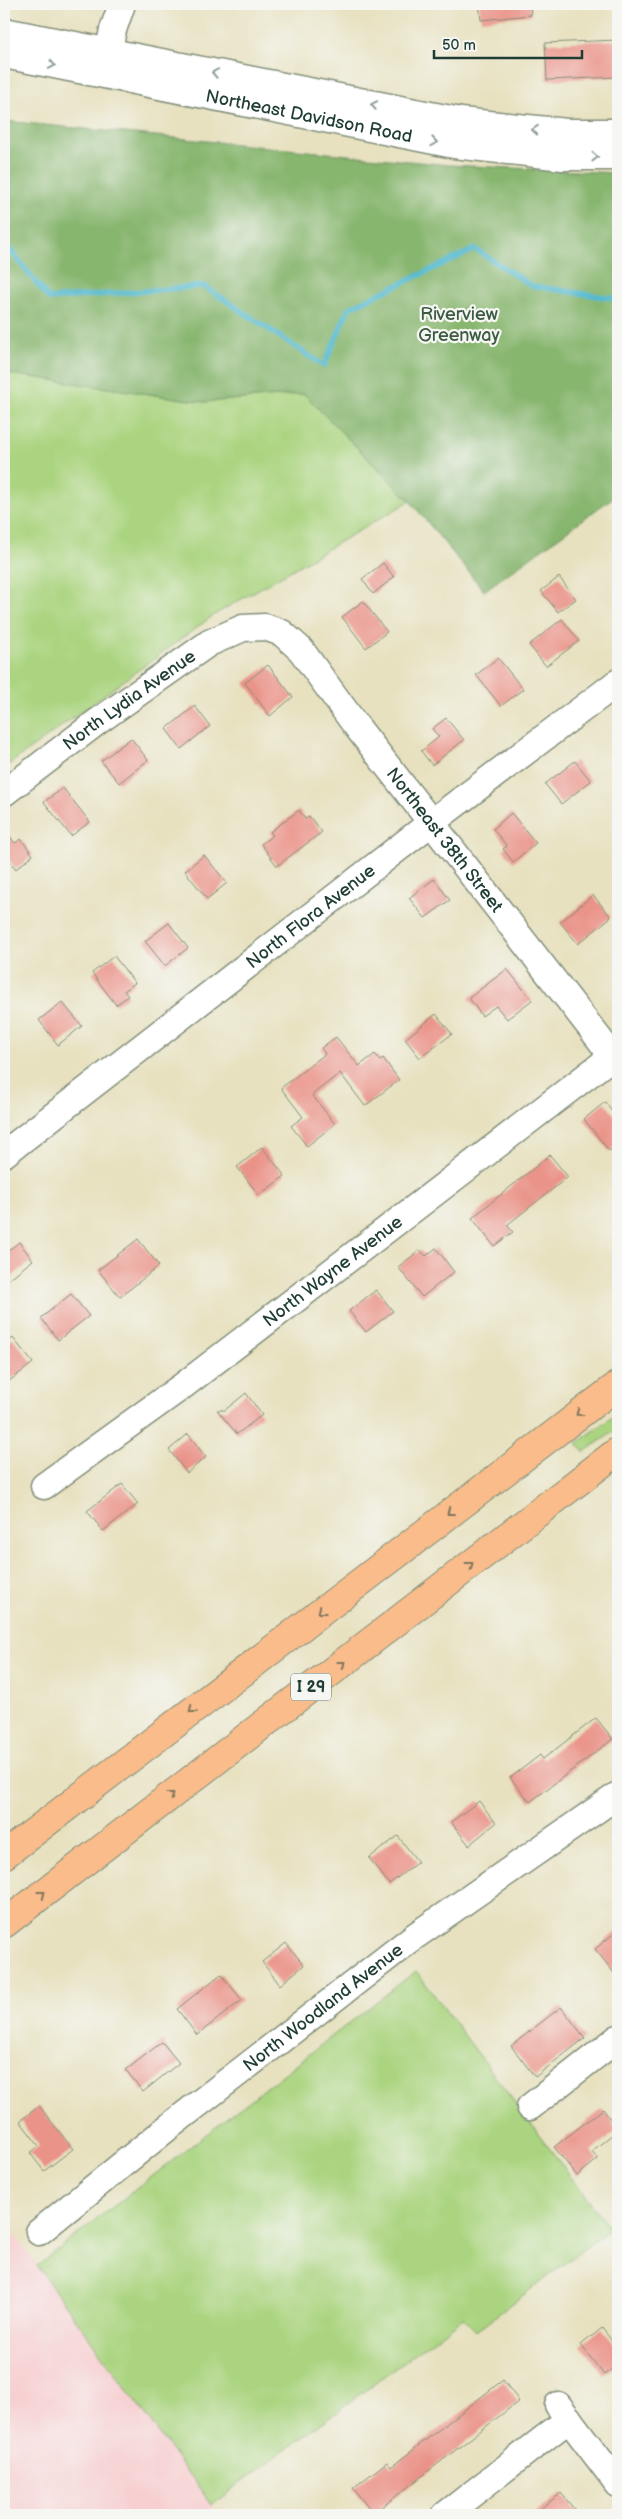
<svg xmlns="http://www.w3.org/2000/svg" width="622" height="2519" font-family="'Balsamiq Sans',sans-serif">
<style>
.built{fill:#f7cfd1}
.green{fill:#aad47f;stroke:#64885a}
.forest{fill:#87b66e;stroke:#537a51}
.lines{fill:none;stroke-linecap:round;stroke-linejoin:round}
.stream{stroke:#50b8ce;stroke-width:5.5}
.building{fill:#ea9388}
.minor-casing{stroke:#838f7a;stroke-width:29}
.highway-casing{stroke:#838f7a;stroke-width:30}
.minor{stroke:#fff;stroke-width:26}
.highway{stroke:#f9bc8a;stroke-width:28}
.oneway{stroke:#8f9e9a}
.oneway2{stroke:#81765b}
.labels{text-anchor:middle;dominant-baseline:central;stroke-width:4.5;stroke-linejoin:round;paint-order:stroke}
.shield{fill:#f6f6f2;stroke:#60746d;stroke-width:1}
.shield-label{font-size:16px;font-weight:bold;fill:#1f3d34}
.street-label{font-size:18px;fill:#1f3d34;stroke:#f6f6f2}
.park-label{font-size:18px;fill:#3b5b43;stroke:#f6f6f2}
</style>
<rect width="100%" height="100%" fill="#f6f6f2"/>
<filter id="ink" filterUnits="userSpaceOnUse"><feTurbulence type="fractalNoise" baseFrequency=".02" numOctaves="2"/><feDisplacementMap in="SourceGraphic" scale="10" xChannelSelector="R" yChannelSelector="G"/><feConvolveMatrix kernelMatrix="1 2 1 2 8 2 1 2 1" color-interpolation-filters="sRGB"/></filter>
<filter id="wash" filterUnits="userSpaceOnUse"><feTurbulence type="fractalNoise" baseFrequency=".0096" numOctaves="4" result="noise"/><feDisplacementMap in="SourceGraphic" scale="20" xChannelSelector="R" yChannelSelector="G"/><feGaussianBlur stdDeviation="1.12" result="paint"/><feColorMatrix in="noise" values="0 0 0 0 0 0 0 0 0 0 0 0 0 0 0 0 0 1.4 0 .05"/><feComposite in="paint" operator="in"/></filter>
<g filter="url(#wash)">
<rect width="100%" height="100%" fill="#e7e1bf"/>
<!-- built -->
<path class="built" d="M 4,2221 L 211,2505 L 219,2515 L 4,2515 Z"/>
<!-- green -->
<path class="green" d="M 4,373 L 204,402 L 304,394 L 410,501 L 214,615 L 4,768 Z
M 618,1413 L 618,1429 L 584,1452 L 577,1443 Z
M 416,1971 L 610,2229 L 476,2331 L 463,2318 L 211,2505 L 37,2266 Z"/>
<!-- forest -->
<path class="forest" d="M 4,121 L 449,165 L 618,173 L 618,494 L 484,591 L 410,501 L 304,394 L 204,402 L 4,373 Z"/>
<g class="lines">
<!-- stream -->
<path class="stream" d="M 4,242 L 49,299 L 204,286 L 324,366 L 349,308 L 475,249 L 532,286 L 618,299"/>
</g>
<g id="blocks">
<!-- building -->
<path class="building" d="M 479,4 L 530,4 L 531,15 L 481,20 Z
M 618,40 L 618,77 L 547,80 L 545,43 Z
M 383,563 L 394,577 L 373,594 L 362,579 Z
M 559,577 L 576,599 L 558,612 L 541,591 Z
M 363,601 L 387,632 L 366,648 L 342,617 Z
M 562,619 L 579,641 L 546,666 L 529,645 Z
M 498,658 L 523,689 L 501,706 L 476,675 Z
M 268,665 L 293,697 L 270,716 L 245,683 Z
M 195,706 L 210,726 L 181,749 L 166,729 Z
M 446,718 L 464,740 L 432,765 L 421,751 L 439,737 L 432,729 Z
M 131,738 L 148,760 L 119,783 L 101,761 Z
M 575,761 L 591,781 L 561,804 L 545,784 Z
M 63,788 L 90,822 L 71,836 L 44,802 Z
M 299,810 L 305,819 L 309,816 L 322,832 L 277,866 L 261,844 L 273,835 L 270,832 Z
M 511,813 L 536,843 L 513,862 L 503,849 L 507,846 L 493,829 Z
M 4,829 L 15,843 L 21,839 L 33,855 L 16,869 L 4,854 Z
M 204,855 L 227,883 L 207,899 L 185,871 Z
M 434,879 L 450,900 L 425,918 L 409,898 Z
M 593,895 L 611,917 L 578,944 L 560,922 Z
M 169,923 L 188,948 L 165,966 L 145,941 Z
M 114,956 L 135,983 L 124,991 L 128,996 L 116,1005 L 92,973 Z
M 507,969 L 532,1000 L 507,1019 L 496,1006 L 482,1016 L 469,998 Z
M 62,1002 L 82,1026 L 58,1045 L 39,1020 Z
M 436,1014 L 452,1034 L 420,1058 L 405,1039 Z
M 336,1037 L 359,1066 L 375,1054 L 380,1060 L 383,1058 L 399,1080 L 365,1106 L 340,1073 L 312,1095 L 335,1124 L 307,1146 L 291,1126 L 303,1117 L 281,1088 L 325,1054 L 321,1048 Z
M 605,1102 L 618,1120 L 618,1144 L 609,1151 L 584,1119 Z
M 262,1147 L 285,1176 L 259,1195 L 237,1167 Z
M 550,1155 L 568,1177 L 507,1225 L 513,1232 L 494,1246 L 472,1218 Z
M 138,1239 L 159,1266 L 120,1297 L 98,1270 Z
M 19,1242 L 33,1260 L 4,1283 L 4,1254 Z
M 436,1248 L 454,1272 L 422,1297 L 398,1267 L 420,1250 L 426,1256 Z
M 376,1290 L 393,1311 L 366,1332 L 349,1311 Z
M 71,1294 L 89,1316 L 58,1340 L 41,1318 Z
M 13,1338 L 33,1363 L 4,1385 L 4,1346 Z
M 246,1393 L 262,1415 L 237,1434 L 217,1410 L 225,1410 Z
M 188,1434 L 206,1457 L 187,1473 L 169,1450 Z
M 122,1484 L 138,1504 L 103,1531 L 87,1511 Z
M 596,1718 L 613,1739 L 530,1802 L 510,1778 L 540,1755 L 543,1759 Z
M 479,1801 L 496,1823 L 469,1845 L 451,1822 Z
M 398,1836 L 418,1862 L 389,1884 L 369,1858 Z
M 618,1930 L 618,1978 L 595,1949 Z
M 286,1943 L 304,1965 L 280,1985 L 262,1962 Z
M 221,1974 L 242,2000 L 197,2035 L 177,2009 Z
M 561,2007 L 585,2038 L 535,2077 L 511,2046 Z
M 162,2042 L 179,2063 L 143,2092 L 126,2070 Z
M 39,2106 L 73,2149 L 44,2171 L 30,2153 L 39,2146 L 20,2121 Z
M 603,2109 L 618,2130 L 592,2151 L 598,2159 L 577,2176 L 554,2147 Z
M 602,2328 L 618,2349 L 618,2364 L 604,2375 L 581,2345 Z
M 503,2380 L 519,2401 L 373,2514 L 353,2488 L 387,2462 L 391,2467 Z
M 561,2493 L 579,2515 L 533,2515 Z"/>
</g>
</g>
<g filter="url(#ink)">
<use href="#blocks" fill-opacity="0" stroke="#838f7a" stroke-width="1"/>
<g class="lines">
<defs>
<g id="minor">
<path d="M 4,31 L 461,121 L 567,132 L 618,132"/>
<path id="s1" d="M 4,55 L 454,145 L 563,157 L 618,157"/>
<path d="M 105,68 L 113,30 L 122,4"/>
<path id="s2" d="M 4,793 L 97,722 L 209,643 L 243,628 L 265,627 L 282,633 L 301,650 L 354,723 L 618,1063"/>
<path id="s3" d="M 4,1154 L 432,822 L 618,682"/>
<path id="s4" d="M 44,1486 L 184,1385 L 618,1052"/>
<path d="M 530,2107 L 618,2038"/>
<path id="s5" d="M 39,2232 L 171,2125 L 415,1936 L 618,1795"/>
<path d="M 558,2405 L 618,2484"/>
<path d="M 445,2515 L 569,2419"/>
</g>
<path id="highway" d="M 4,1855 L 618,1385
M 4,1924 L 618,1451"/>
</defs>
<!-- minor casing -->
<use href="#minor" class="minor-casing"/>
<!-- highway casing -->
<use href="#highway" class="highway-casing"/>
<!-- minor -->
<use href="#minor" class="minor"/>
<!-- highway -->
<use href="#highway" class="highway"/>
</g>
<!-- one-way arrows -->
<defs><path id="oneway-chevron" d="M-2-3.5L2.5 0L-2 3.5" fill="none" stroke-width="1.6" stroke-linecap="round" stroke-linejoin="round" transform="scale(1.25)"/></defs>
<g class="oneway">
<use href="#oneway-chevron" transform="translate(52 65) rotate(11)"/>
<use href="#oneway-chevron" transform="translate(215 73) rotate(-169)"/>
<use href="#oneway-chevron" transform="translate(374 105) rotate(-169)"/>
<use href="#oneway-chevron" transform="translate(535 130) rotate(-175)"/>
<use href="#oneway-chevron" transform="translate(434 142) rotate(10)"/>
<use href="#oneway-chevron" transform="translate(595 157) rotate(1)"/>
</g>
<g class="oneway2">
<use href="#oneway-chevron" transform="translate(579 1413) rotate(144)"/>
<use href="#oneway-chevron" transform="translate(450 1512) rotate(142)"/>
<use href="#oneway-chevron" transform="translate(470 1565) rotate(-38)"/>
<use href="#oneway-chevron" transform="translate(321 1611) rotate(142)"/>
<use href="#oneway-chevron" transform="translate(342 1664) rotate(-38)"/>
<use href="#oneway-chevron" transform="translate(192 1710) rotate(142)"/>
<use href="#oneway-chevron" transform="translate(171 1795) rotate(-38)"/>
<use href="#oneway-chevron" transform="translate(42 1894) rotate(-38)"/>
</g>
</g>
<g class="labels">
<!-- shield labels -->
<rect class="shield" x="291" y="1673.5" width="40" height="27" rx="4"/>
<g class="shield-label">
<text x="311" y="1687">I 29</text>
</g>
<!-- street labels -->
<g class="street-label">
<text stroke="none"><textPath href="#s1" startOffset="311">Northeast Davidson Road</textPath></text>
<text stroke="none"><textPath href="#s2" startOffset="156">North Lydia Avenue</textPath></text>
<text stroke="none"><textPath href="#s2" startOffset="595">Northeast 38th Street</textPath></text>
<text stroke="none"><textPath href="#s3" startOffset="388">North Flora Avenue</textPath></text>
<text stroke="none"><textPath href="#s4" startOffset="360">North Wayne Avenue</textPath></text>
<text stroke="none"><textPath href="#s5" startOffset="362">North Woodland Avenue</textPath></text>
</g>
<!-- park labels -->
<g class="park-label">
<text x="459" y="314">Riverview<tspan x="459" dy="21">Greenway</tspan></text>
</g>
</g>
<!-- margin -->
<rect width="622" height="2519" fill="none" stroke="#f6f6f2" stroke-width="20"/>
<!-- scale -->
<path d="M434 50v8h148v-8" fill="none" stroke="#1f3d34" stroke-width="2.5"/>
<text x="442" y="50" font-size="15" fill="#1f3d34" stroke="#f6f6f2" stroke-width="4" paint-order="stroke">50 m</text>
</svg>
